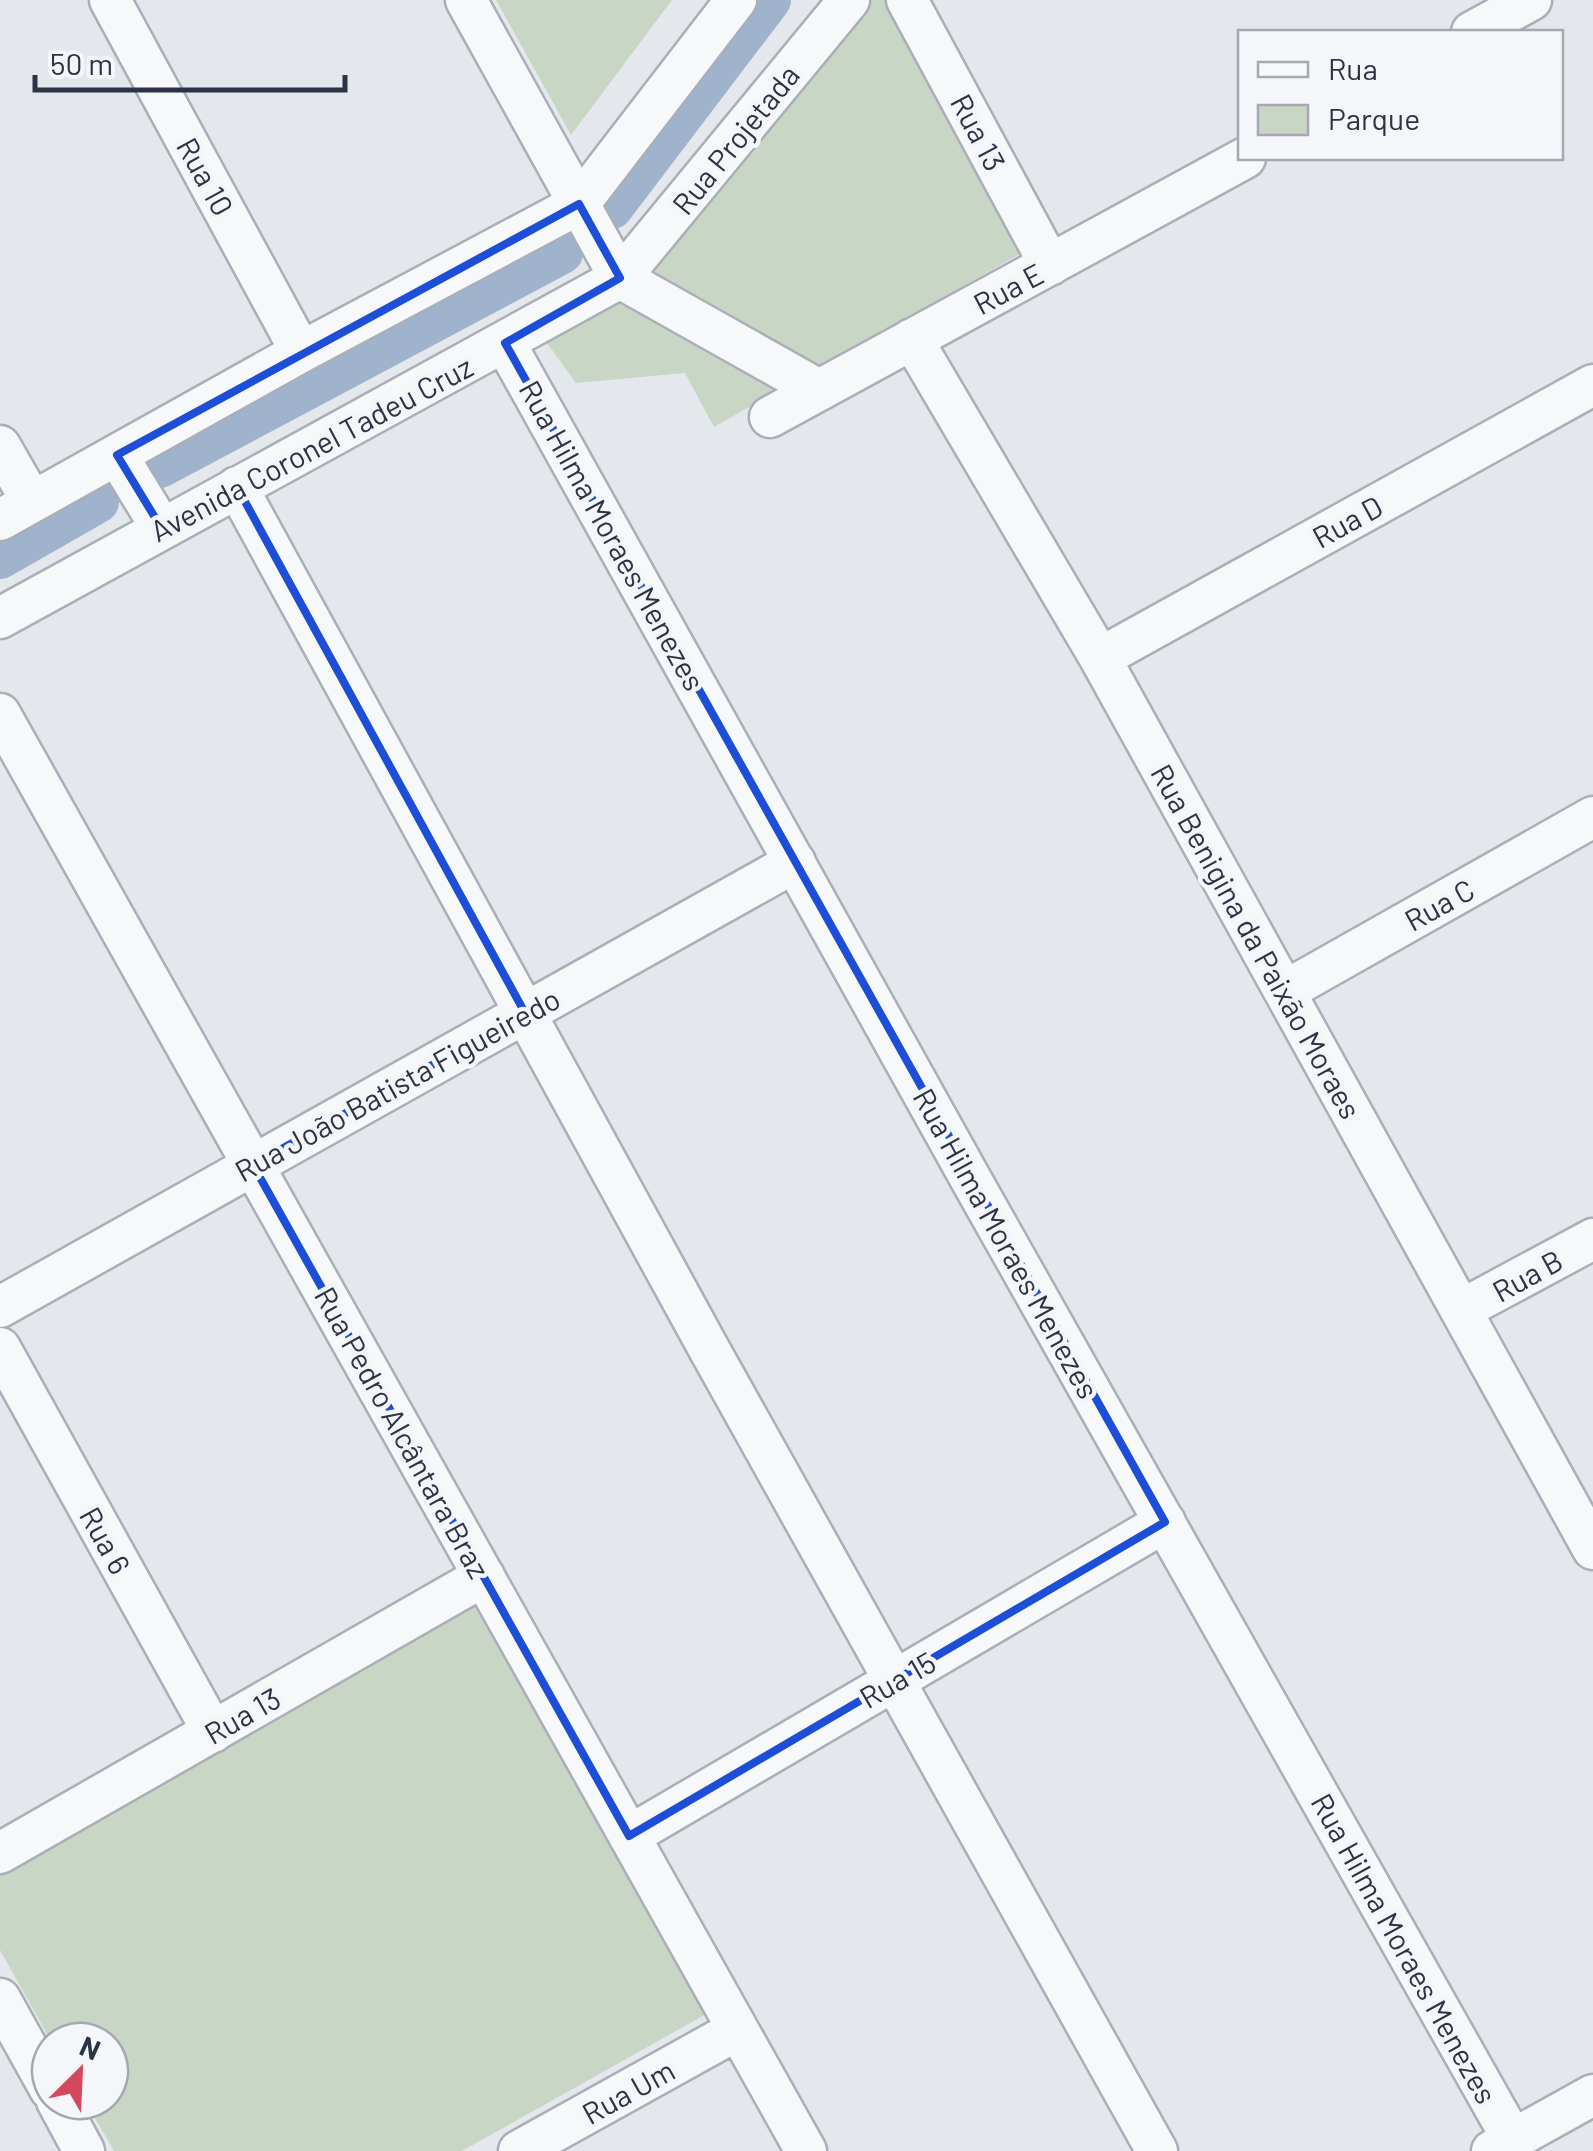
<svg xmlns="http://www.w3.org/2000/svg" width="1593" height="2151" font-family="Barlow,sans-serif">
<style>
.green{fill:#c9d6c5}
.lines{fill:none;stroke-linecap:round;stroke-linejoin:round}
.canal{stroke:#9fb4cc;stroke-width:42}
.minor-casing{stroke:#a9aeb7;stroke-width:45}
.minor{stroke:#f7f8fa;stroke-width:40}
.marked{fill:none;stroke:#1d4ed8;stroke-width:8;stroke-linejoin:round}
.labels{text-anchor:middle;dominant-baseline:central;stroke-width:9;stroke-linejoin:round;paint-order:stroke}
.street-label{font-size:30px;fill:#2b3445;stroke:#f4f6f9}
</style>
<rect width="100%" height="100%" fill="#e4e7ec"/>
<!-- green -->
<path class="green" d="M 496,0 L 672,0 L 571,135 Z
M 871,0 L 885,0 L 1027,250 L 714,427 L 685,373 L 576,383 L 544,339 L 631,289 Z
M 477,1604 L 708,2013 L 462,2151 L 114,2151 L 85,2101 L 110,2101 L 110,2041 L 51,2041 L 0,1950 L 0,1870 Z"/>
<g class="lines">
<!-- canal -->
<path class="canal" d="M 612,208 L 770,0
M 160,467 L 562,253
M 0,558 L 98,502"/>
<defs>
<path id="minor" d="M 110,0 L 301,352
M 466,0 L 620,278
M 907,0 L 1050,265
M 1472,32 L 1531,0
M 620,278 L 819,390
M 912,339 L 1100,658 L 1593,1549
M 505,343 L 974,1185 L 1513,2140
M 770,417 L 1245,158
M 0,446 L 32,502
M 117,455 L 162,529
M 237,487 L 709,1349 L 1157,2151
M 0,520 L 301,352 L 579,204 L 736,0
M 0,618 L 620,278 L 849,0
M 1100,658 L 1593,385
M 0,714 L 806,2151
M 1285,991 L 1593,817
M 0,1307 L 795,862
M 1461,1310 L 1593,1239
M 0,1348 L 213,1732
M 629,1836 L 1165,1522
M 0,1853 L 484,1576
M 0,1999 L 50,2089
M 57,2101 L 84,2151
M 519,2151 L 737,2030
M 1492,2151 L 1593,2095"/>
</defs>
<!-- minor casing -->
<use href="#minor" class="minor-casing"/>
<!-- minor -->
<use href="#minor" class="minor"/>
</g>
<!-- marked area -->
<path class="marked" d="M 579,204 L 620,278 L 505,343 L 1165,1522 L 629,1836 L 253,1165 L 525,1013 L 237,487 L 162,529 L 117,455 Z"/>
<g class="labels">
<!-- street labels -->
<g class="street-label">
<text transform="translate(979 132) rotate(62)">Rua 13</text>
<text transform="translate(735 139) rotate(-51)">Rua Projetada</text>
<text transform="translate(206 176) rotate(61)">Rua 10</text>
<text transform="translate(1008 288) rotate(-28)">Rua E</text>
<text transform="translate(311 448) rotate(-28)">Avenida Coronel Tadeu Cruz</text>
<text transform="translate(1347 521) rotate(-29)">Rua D</text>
<text transform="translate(613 535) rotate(61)">Rua Hilma Moraes Menezes</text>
<text transform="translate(1439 904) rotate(-29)">Rua C</text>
<text transform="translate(1257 941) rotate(61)">Rua Benigina da Paixão Moraes</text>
<text transform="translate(397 1084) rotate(-29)">Rua João Batista Figueiredo</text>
<text transform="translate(1007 1243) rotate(61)">Rua Hilma Moraes Menezes</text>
<text transform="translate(1527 1275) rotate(-29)">Rua B</text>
<text transform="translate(403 1432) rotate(61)">Rua Pedro Alcântara Braz</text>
<text transform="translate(106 1540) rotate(61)">Rua 6</text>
<text transform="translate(897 1679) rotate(-30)">Rua 15</text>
<text transform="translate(242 1715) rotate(-30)">Rua 13</text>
<text transform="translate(1405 1948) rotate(61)">Rua Hilma Moraes Menezes</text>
<text transform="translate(628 2091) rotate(-29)">Rua Um</text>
</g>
</g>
<!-- legend -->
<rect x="1238" y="30" width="325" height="130" fill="#f4f6f9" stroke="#a4a8b1" stroke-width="2.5"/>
<rect x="1258" y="62" width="50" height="15" fill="#f7f8fa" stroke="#a4a8b1" stroke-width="2.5"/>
<text x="1328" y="80" font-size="30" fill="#2b3445">Rua</text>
<rect x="1258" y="105" width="50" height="30" fill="#c9d6c5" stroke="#a4a8b1" stroke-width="2.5"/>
<text x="1328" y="130" font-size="30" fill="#2b3445">Parque</text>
<!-- north arrow -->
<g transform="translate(80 2071) rotate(24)"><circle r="48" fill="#f4f6f9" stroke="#a4a8b1" stroke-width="2.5"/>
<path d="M0-8L18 38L0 25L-18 38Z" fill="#d1495b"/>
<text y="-15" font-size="28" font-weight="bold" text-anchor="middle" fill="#2b3445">N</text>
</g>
<!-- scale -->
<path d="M35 75v15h310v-15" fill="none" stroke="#2b3445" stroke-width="5"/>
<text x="50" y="75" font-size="30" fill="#2b3445" stroke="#f4f6f9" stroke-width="8" paint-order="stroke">50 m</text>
</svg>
